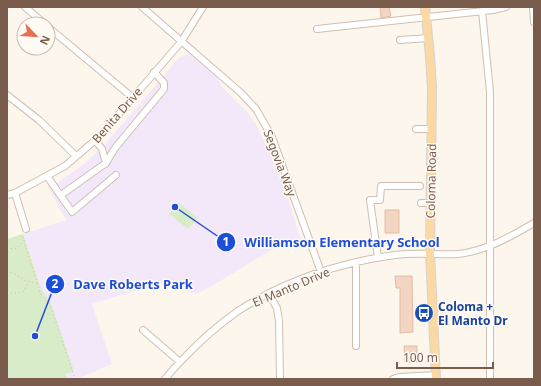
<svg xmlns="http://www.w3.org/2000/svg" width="541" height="386" font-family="'Noto Sans',sans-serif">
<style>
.education{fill:#f3e8fa}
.green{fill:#d8ecc9}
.building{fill:#f3d5c3;stroke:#e6bba3}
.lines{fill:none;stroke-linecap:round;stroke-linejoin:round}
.minor-casing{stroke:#d1beb0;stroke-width:8}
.major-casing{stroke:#dad1cd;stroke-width:10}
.path{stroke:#d9b8a5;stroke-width:1;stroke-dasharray:1 3;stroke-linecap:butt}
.minor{stroke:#fff;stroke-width:6}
.major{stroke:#fbd9a5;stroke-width:8}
.labels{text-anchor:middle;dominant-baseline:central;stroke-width:3;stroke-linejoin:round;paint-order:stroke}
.street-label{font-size:12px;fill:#7a5c4d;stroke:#fffaf3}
.transit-label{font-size:12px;font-weight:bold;fill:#164399;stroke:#fffaf3;text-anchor:start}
.leader{fill:none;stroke:#1d4ed8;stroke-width:1.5}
.callout-dot{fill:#1d4ed8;stroke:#fffaf3;stroke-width:1.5}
.mark-label{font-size:12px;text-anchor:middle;font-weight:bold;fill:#fff}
.callout-label{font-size:13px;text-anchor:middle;font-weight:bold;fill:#1d4ed8;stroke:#fffaf3;stroke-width:3;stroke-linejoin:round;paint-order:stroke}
</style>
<rect width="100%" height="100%" fill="#fdf6ec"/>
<!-- education -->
<path class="education" d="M 189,54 L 216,77 L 223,88 L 249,114 L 258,128 L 282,180 L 301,240 L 276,247 L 212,286 L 196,294 L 161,283 L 92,304 L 112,364 L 77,379 L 68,379 L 50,301 L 42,291 L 23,234 L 66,220 L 48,187 L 59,182 L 85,163 L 105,144 L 179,58 Z"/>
<!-- green -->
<path class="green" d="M 179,203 L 198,218 L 188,229 L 169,214 Z
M 23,234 L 42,291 L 50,301 L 74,371 L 66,374 L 68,379 L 7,379 L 7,239 Z"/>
<!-- building -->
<path class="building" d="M 380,7 L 389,7 L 391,16 L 381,18 Z
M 385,210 L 399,210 L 399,233 L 385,233 Z
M 395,276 L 412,276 L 413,332 L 400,333 L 400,288 L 396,288 Z
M 404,346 L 417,346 L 417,362 L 405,362 Z"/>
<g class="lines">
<defs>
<path id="minor" d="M 25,7 L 45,24
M 142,7 L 241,93 L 256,109 L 272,137 L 321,272
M 533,7 L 534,22
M 482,11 L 490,92 L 490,379
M 48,27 L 132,97
M 317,29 L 493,10 L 506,7
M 400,40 L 429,38
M 7,95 L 39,120 L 76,156
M 416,129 L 432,129
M 95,140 L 102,149 L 106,163
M 47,176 L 72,212 L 116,175
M 15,193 L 26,229
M 7,195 L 15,193 L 65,166 L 99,137 L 181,42 L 203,7
M 61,195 L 106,163 L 115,148 L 164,89 L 164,83 L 154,72
M 421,203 L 431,203
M 378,258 L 370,200 L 380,200 L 381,186 L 420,186
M 269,294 L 277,308 L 279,321 L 280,379
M 143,330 L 180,362
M 356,346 L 356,262
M 165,379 C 170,373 175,367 181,361 C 198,343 218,325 238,311 C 284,281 341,262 395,255 C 416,252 437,255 458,254 C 486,251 510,237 534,223
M 393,379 L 399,377 L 436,375"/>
<path id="major" d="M 425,7 L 430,56 L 432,88 L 430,253 L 436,379"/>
</defs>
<!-- minor casing -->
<use href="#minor" class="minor-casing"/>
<!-- major casing -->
<use href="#major" class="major-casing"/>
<!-- path -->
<path class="path" d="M 7,249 L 17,248 L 23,242
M 7,271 L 15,274 L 26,281 L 37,283 L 22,234
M 37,283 L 41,295 L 50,305 L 75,379
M 7,294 L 23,292 L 27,285 L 26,281"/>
<!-- minor -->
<use href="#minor" class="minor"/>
<!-- major -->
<use href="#major" class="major"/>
</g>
<!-- icons -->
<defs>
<symbol id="bus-disc" viewBox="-11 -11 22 22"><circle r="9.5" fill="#1a4fb4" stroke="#fffaf3"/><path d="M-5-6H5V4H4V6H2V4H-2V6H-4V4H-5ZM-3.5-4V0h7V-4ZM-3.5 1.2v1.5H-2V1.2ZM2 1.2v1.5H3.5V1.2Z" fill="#fff"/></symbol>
</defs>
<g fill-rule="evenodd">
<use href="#bus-disc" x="413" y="302" width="22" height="22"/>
</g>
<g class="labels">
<!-- street labels -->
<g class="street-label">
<text transform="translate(117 115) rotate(-49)">Benita Drive</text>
<text transform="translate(280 163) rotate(69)">Segovia Way</text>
<text transform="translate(431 181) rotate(-89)">Coloma Road</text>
<text transform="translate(291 287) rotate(-23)">El Manto Drive</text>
</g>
<!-- transit labels -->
<g class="transit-label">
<text x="438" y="306">Coloma +<tspan x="438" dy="14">El Manto Dr</tspan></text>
</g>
</g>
<!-- callouts -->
<path class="leader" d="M175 207L226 242M35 336L55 284"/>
<g class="callout-dot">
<circle cx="175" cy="207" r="4"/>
<circle cx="35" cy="336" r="4"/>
<circle cx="226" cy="242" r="10"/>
<circle cx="55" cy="284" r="10"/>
</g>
<g class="mark-label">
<text x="226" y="246">1</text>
<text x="55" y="288">2</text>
</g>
<g class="callout-label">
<text x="342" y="247">Williamson Elementary School</text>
<text x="133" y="289">Dave Roberts Park</text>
</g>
<!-- border -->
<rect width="541" height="386" fill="none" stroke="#7a5c4d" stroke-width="16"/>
<!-- north arrow -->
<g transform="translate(36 36) rotate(115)"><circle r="19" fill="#fffaf3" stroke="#cabbb1"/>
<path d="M0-3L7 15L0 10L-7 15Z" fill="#e76f51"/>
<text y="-6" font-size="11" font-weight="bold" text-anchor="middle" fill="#7a5c4d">N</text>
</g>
<!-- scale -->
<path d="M397 362v6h96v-6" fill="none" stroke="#7a5c4d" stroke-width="2"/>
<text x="403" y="362" font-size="12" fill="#7a5c4d" stroke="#fffaf3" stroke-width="3" paint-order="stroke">100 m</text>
</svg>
